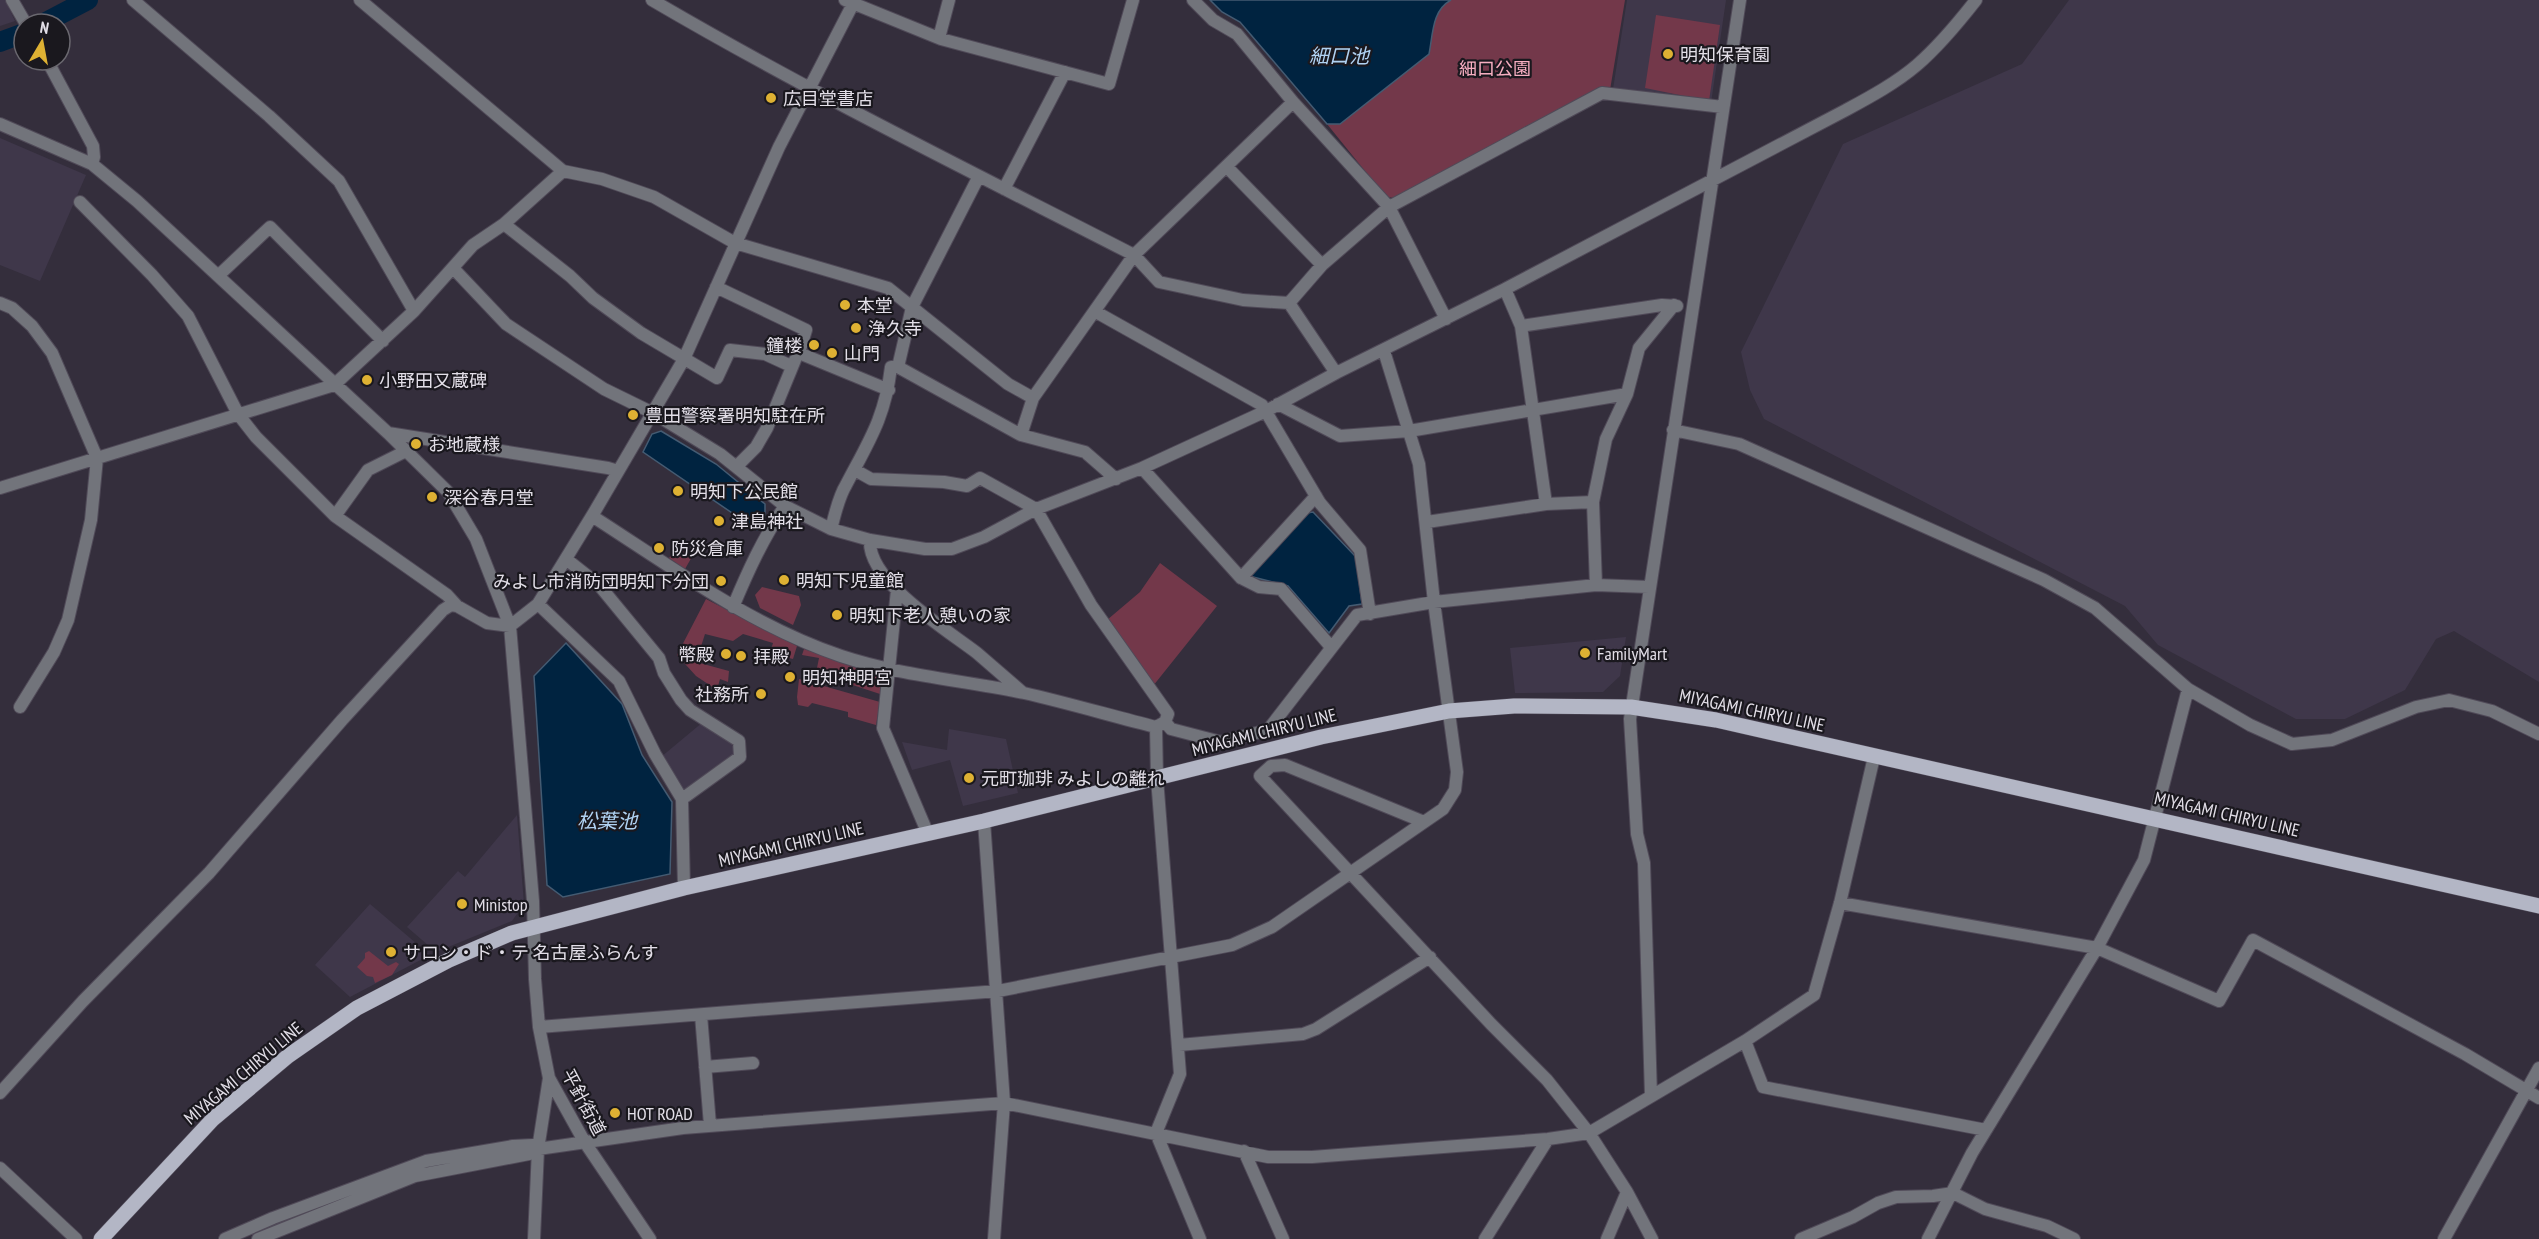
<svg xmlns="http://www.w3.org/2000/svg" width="2539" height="1239" font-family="'PT Sans Narrow','Noto Sans JP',sans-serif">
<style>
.built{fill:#3f374a}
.green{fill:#73384a}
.water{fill:#002340;stroke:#445b72;stroke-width:1.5}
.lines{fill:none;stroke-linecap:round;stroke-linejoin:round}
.river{stroke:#002340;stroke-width:20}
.minor-casing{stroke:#504a58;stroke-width:14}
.major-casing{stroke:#504a58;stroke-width:16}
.minor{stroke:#72747b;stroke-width:12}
.major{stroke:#b3b6c5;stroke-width:15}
.poi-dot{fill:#deb133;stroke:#1a181e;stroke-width:2}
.labels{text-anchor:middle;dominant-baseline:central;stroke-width:4.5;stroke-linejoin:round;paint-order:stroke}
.poi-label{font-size:18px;fill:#e3dfe8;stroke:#1a181e;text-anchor:start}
.park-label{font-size:18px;fill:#f7aec1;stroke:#1a181e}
.street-label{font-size:18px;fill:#e3dfe8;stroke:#1a181e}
.water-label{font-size:20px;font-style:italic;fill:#b0d2f3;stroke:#1a181e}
</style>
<rect width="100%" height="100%" fill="#342e3c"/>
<!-- built -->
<path class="built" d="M 0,0 L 5,0 L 15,21 L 0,26 Z
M 1627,0 L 1726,0 L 1711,103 L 1613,89 Z
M 2069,0 L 2539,0 L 2539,682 L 2454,631 L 2436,639 L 2405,690 L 2345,719 L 2296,719 L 2158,645 L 2125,606 L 1764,419 L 1750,390 L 1741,352 L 1843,144 L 2022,64 Z
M 0,138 L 86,175 L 40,281 L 0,265 Z
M 1626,637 L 1620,676 L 1603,692 L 1515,693 L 1510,648 Z
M 703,722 L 738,742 L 735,753 L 682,791 L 661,757 Z
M 949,729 L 1006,739 L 1018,793 L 963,806 L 950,760 L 912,770 L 902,742 L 947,750 Z
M 517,815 L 524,904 L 512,921 L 436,952 L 407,927 L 458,871 L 465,877 Z
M 370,904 L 430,955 L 350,997 L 315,965 Z"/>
<!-- green -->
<path class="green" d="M 1450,0 L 1625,0 L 1610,90 L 1396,198 L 1386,197 L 1327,124 L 1340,124 L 1429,54 C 1432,34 1432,12 1450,0 Z
M 1656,15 L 1720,25 L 1709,101 L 1645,88 Z
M 678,546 L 693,555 L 685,569 L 669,558 Z
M 1160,563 L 1217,606 L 1153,686 L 1107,620 L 1140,592 Z
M 762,587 L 799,596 L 801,605 L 793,625 L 760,608 L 755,595 Z
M 706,599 L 797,646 L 793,659 L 770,653 L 773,643 L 743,634 L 733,641 L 705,634 L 696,662 L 729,671 L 728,682 L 720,679 L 717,690 L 696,676 L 677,655 Z
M 804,649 L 885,676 L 880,694 L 816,673 L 819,658 L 802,655 Z
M 799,679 L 880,702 L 876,725 L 848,717 L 848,712 L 812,703 L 808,707 L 798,705 L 797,697 Z
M 369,951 L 388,966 L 396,962 L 399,964 L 392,975 L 375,983 L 373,977 L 367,976 L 357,967 L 365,958 L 365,953 Z"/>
<!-- water -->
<path class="water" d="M 1210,0 L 1451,0 C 1432,10 1433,34 1429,54 L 1340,124 L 1327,124 L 1240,22 L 1222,12 Z
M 661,431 L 716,464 L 765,504 L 765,515 L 757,530 L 643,452 L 652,434 Z
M 1313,512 L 1356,557 L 1362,604 L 1349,606 L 1329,633 L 1288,586 L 1249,576 L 1307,513 Z
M 566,643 L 622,704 L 642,755 L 672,802 L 670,874 L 563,897 L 547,885 L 534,676 Z"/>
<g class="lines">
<!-- river -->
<path class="river" d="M 42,24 L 88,0
M 0,42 L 24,33"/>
<defs>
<path id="minor" d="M 12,0 L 26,24
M 133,0 L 269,116 L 339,181 L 414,311
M 360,0 L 563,171 L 602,179 L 654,197 L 735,243 L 888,288 L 1008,384 L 1033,398
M 652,0 C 809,92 972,172 1134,255 L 1159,282 L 1243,300 L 1289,303
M 845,0 L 941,39 L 1109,84 L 1133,0
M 1193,0 L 1213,20 L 1237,34 L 1293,102 L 1389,207 L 1446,319
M 939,38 L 949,0
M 47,60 L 93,146 L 94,157 L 92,164
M 0,124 L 92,164 L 137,201 L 388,433 L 448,492 L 476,539 L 510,626 L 533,901 L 535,979 L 539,1027 L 549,1078 L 584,1141 L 650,1239
M 1227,167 L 1322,265
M 1004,189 L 1065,72
M 80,202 L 152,275 L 188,316 L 238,414 L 256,437 L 335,516 L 447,595 L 457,606
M 504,224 L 570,276 L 593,298 L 641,333 L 717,378 L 730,350 L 765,354 L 791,366
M 453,268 L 506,324 L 604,389 L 653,413 L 720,454 L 785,506 L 831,529 L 870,540 L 925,549 L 952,549 L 984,537 L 1036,509 L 1142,468 L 1266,411 L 1336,373 L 1505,289 L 1846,110 C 1870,97 1896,83 1917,65 C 1939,46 1958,23 1976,0
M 219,275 L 270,227 L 383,341
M 716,287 L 806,330 L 799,353 L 889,390
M 0,303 L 12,308 L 32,326 L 52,353 L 97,458 L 91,520 L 68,620 L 54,652 L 20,707
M 1289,303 L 1322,265 L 1389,207 L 1602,93 L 1723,107
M 1289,303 L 1336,373
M 1096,312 L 1262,405 L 1320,503 L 1360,550 L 1370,614
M 1521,326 L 1662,305 L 1677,306
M 898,367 L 912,307 L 979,176
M 1278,404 L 1340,436 L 1409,431 L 1627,394
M 1673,430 L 1739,444 L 2044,580 L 2095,608 L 2188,689 L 2250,725 L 2292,744 L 2332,740 L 2416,707 L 2449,700 L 2492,711 L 2539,734
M 388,433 L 608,468 L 618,471
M 1021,435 L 1033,398 L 1134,255 L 1293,102
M 737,466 L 756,447 L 767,428 L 795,360
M 1142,468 L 1241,578 L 1259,587 L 1281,589 L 1331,647
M 0,488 L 334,385 L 414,311 L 473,245 L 504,224 L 563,171
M 1546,504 L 1593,502
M 335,516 L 368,470 L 406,451
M 592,516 C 673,568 750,625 841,656 C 901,676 963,680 1024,693 C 1068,703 1112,716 1156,727 L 1165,722 L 1168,714 L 1091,605 L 1036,509 L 980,478 L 967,486 L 944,482 L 871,479 L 855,470
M 1427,522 L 1546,504 L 1521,326 L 1505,289
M 831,529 C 835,515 838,498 846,485 C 869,441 885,418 891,367 L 898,367 L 1021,435 L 1085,452 L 1116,479
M 870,540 C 867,581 947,630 977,653 C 992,666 1007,679 1022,692
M 566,559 L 599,585 L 659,658 L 664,673 L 681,700 L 690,710 L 739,741 L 740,757 L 682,799
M 1241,578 L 1316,496
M 1596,585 L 1593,502 L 1606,439 L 1627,394 L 1639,348 L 1674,305
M 897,590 L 883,728 L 928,834
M 538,604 L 619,681 L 655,754 L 682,799 L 684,888
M 733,607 C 748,571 763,538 785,506
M 1165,722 L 1171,729 L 1221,742 L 1268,730 L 1357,615 L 1434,602 L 1596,585 L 1649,587
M 1156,727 L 1157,778 L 1180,1074 L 1156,1133 L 1200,1239
M 984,821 L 1004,1103 L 994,1239
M 1424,822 L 1285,765 L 1271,766 L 1260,776 L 1491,1024 L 1547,1080 L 1589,1133 L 1627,1192 L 1652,1239
M 1840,903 L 2097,948 L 2219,1001 L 2253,940 L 2465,1054 L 2539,1098
M 701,1015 L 710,1125
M 539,1027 L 998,991 L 1232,945 L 1272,927 L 1443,809 L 1455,790 L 1457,772 L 1434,602 L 1419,464 L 1384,351
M 1745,1041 L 1763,1087 L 1986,1130
M 1179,1045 L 1303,1034 L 1316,1029 L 1430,957
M 705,1067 L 753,1063
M 0,1093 L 83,1001 L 209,873 L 342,720 L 443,610 L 451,605 L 457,606 L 487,623 L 510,626 L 538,604 L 592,516 L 684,359 L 779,147 L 855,0
M 1651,1096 L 1644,863 L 1637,834 L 1630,719 L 1740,0
M 1244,1151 L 1283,1239
M 0,1168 L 76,1239
M 225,1239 L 273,1218 L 426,1161 L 513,1146 L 533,1145 L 538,1149 L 683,1128 L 1004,1103 L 1268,1157 L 1312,1157 L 1548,1139 L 1589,1133 L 1745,1041 L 1814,995 L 1840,903 L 1874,757
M 258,1239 L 415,1176 L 529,1154 L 538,1149
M 534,1239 L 538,1149 L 549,1078
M 1485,1239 L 1548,1139
M 1607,1239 L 1627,1192
M 1801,1239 L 1853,1217 L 1878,1203 L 1896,1197 L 1933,1196 L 1953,1193 L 1985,1209 L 2047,1226 L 2074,1239
M 1928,1239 L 1972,1153 L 2097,948 L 2144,860 L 2188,689
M 2444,1239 L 2539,1068"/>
<path id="major" d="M 101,1239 L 213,1119 L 288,1056 L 357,1008 L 449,960 L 512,933 L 684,888 L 984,821 L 1321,737 L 1449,711 L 1514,706 L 1631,707 L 1716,720 L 2539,906"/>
</defs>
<!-- minor casing -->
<use href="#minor" class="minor-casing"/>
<!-- major casing -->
<use href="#major" class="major-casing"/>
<!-- minor -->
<use href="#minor" class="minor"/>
<!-- major -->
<use href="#major" class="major"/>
</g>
<!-- markers -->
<g class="poi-dot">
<circle cx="1668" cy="54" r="6"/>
<circle cx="771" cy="98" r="6"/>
<circle cx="845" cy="305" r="6"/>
<circle cx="856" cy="328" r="6"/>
<circle cx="814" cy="345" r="6"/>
<circle cx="832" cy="353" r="6"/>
<circle cx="367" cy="380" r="6"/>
<circle cx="633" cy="415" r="6"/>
<circle cx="416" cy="444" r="6"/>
<circle cx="678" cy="491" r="6"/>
<circle cx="432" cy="497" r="6"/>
<circle cx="719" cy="521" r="6"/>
<circle cx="659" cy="548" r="6"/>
<circle cx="784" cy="580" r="6"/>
<circle cx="721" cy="581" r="6"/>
<circle cx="837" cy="615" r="6"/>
<circle cx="1585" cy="653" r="6"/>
<circle cx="726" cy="654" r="6"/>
<circle cx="741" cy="656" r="6"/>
<circle cx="790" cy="677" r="6"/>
<circle cx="761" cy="694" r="6"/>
<circle cx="969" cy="778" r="6"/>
<circle cx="462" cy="904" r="6"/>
<circle cx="391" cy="952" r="6"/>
<circle cx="615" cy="1113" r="6"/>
</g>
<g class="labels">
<!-- poi labels -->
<g class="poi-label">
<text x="1680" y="54">明知保育園</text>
<text x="783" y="98">広目堂書店</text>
<text x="857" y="305">本堂</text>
<text x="868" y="328">浄久寺</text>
<text x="802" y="345" text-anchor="end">鐘楼</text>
<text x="844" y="353">山門</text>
<text x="379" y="380">小野田又蔵碑</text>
<text x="645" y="415">豊田警察署明知駐在所</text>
<text x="428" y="444">お地蔵様</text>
<text x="690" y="491">明知下公民館</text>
<text x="444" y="497">深谷春月堂</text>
<text x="731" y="521">津島神社</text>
<text x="671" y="548">防災倉庫</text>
<text x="796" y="580">明知下児童館</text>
<text x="709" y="581" text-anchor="end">みよし市消防団明知下分団</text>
<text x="849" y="615">明知下老人憩いの家</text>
<text x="1597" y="653">FamilyMart</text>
<text x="714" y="654" text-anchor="end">幣殿</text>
<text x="753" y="656">拝殿</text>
<text x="802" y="677">明知神明宮</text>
<text x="749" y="694" text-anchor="end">社務所</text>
<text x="981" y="778">元町珈琲 みよしの離れ</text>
<text x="474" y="904">Ministop</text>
<text x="403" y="952">サロン・ド・テ 名古屋ふらんす</text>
<text x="627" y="1113">HOT ROAD</text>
</g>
<!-- park labels -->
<g class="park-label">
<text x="1495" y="68">細口公園</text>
</g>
<!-- street labels -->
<g class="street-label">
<text transform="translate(1752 710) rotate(12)">MIYAGAMI CHIRYU LINE</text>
<text transform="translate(1264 732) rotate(-14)">MIYAGAMI CHIRYU LINE</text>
<text transform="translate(2227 814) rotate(13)">MIYAGAMI CHIRYU LINE</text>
<text transform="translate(791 844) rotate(-13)">MIYAGAMI CHIRYU LINE</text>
<text transform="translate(243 1073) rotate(-40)">MIYAGAMI CHIRYU LINE</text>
<text transform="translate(584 1102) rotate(62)">平針街道</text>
</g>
<!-- water labels -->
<g class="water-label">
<text x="1339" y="56">細口池</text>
<text x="607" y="821">松葉池</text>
</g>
</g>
<!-- north arrow -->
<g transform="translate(42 42) rotate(10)"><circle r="28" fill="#1a181e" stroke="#6a686f" stroke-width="1.5"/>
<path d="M0-4.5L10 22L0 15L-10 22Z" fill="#deb133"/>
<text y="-9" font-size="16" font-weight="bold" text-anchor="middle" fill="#e3dfe8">N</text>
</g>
</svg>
